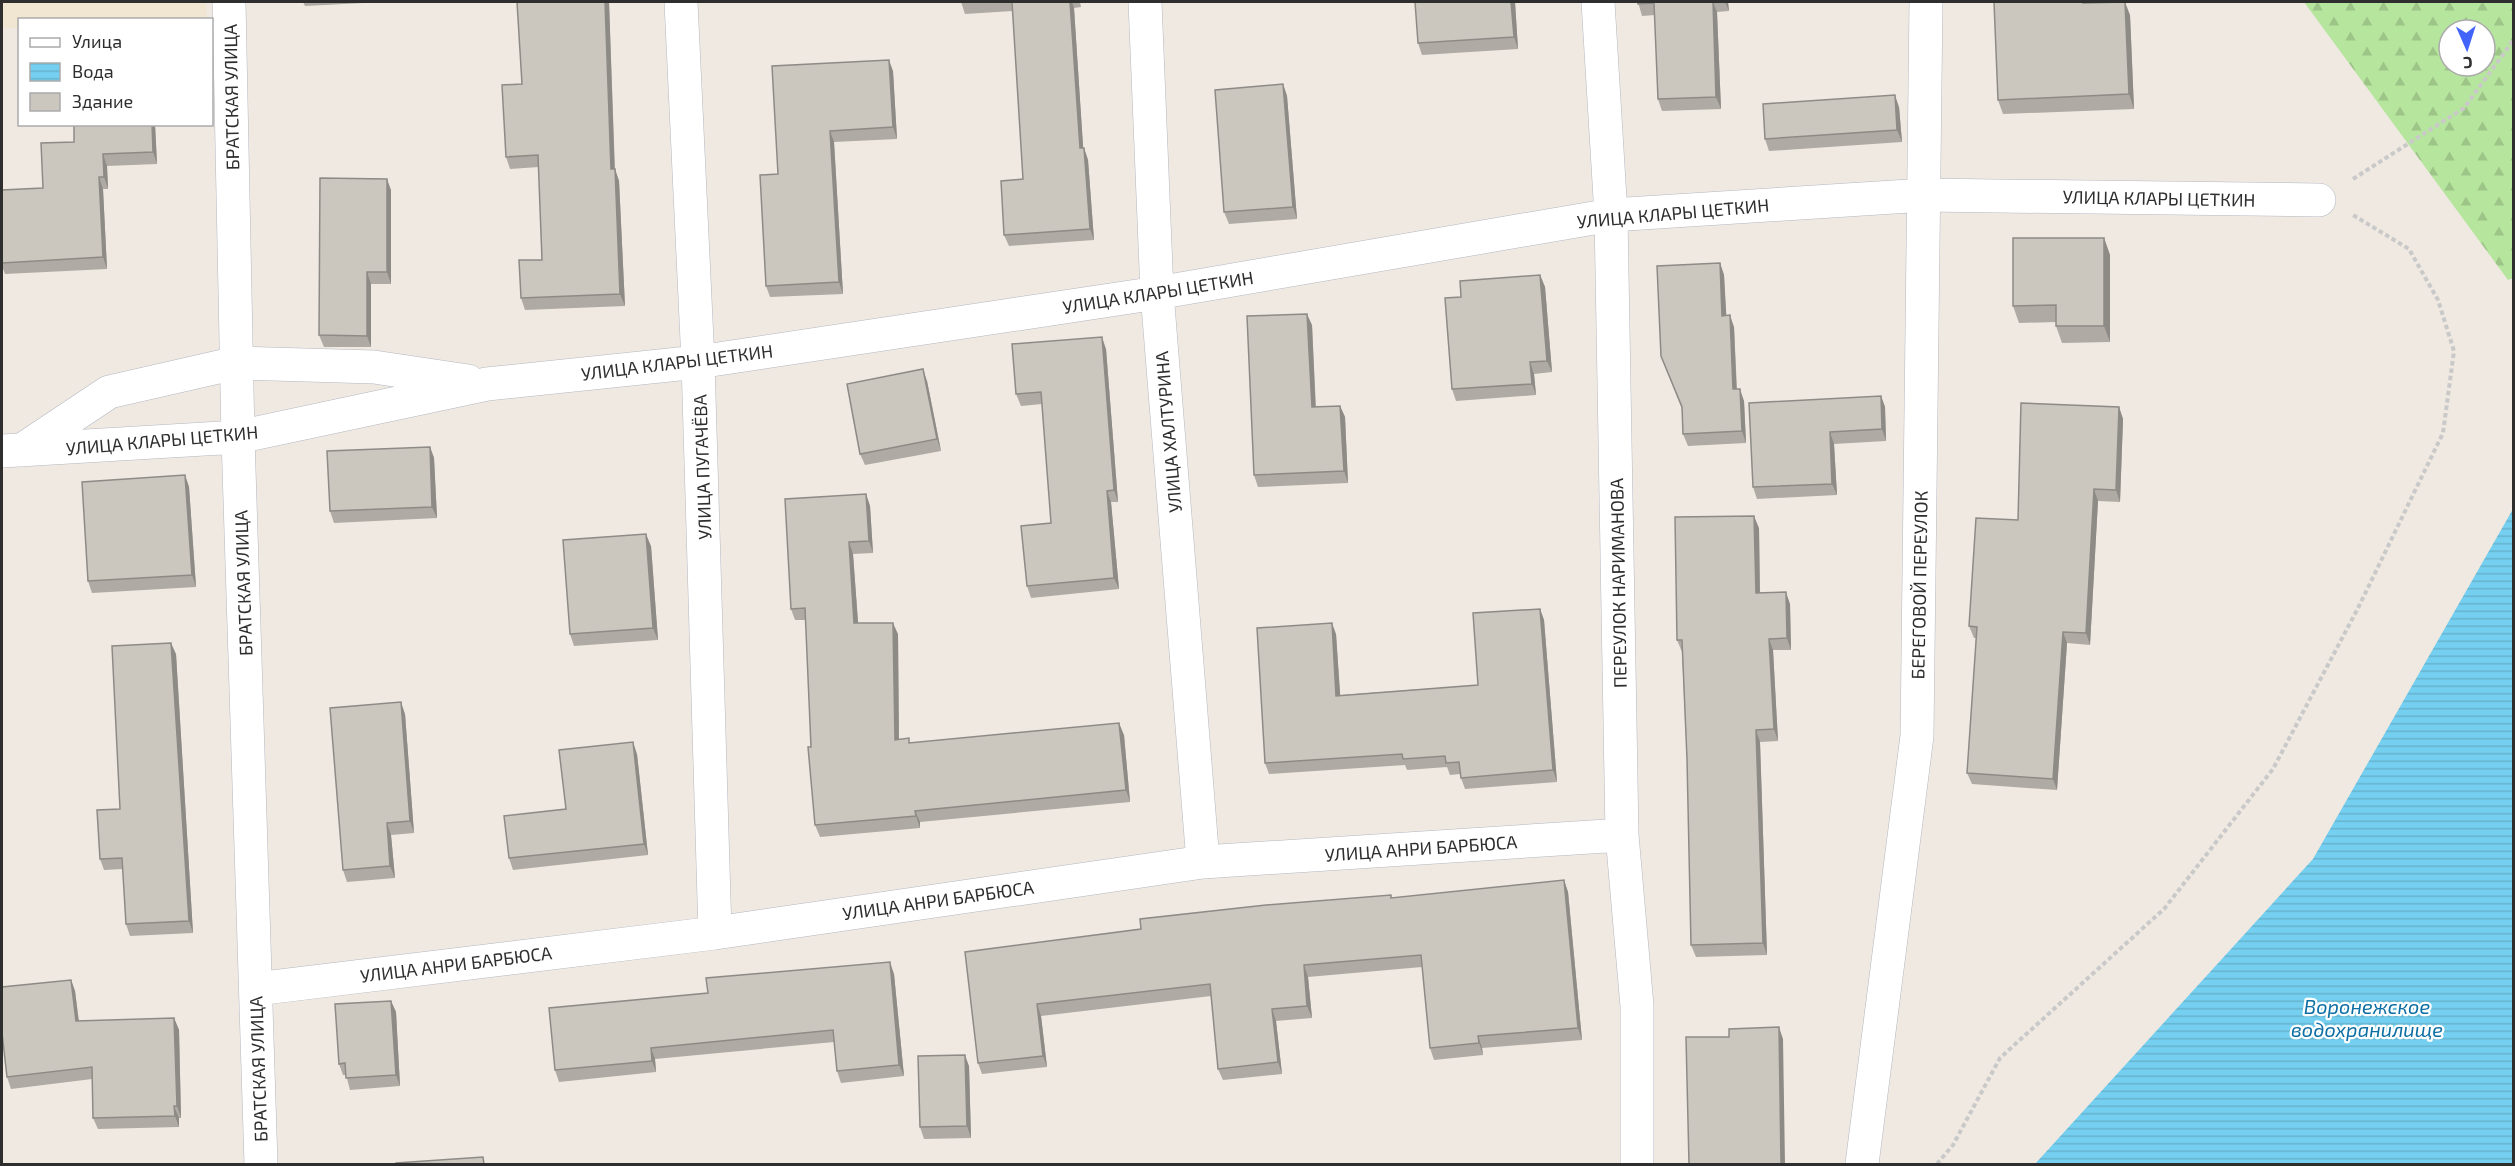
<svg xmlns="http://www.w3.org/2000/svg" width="2515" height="1166" font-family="'Exo 2',sans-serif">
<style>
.education{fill:#f0e6d1}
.forest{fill:url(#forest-firs);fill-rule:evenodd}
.water{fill:url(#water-rules)}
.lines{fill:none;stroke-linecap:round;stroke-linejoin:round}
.minor-casing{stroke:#b4b7c1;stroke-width:34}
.path{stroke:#c9c9c9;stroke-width:4;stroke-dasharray:4.5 3;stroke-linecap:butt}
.minor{stroke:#fff;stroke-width:33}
.wall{fill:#afaba4}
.shaded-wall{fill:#8e8b86}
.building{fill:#cbc7bf;stroke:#8e8b86;stroke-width:1.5}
.labels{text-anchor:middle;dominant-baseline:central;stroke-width:4.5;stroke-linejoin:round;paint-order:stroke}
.street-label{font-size:18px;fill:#2e2e2e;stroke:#fff}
.water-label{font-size:20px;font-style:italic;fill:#0d6fa3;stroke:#fff}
</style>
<defs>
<pattern id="forest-firs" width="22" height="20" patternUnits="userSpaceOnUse" patternTransform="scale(1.5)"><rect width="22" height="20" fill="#b6e59e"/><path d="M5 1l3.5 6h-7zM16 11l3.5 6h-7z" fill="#9dc588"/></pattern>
<pattern id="water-rules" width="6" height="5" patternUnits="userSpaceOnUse" patternTransform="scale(1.5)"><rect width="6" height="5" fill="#75cff0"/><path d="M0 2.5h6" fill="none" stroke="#66b2ce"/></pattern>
</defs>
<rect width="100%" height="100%" fill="#efe9e1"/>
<!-- education -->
<path class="education" d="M 2,2 L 206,2 L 207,19 L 20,20 L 19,28 L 2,28 Z"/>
<!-- forest -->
<path class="forest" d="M 2304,2 L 2513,2 L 2513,278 L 2508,280 ZM 2449,30 L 2485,30 L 2485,66 L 2449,66 Z"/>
<!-- water -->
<path class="water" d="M 2513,509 L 2513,1164 L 2035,1164 L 2313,859 Z"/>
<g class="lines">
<defs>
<path id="minor" d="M 229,2 L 238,437 L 261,1164
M 681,2 L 698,362 L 715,933
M 1145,2 L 1157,293 L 1203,862
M 1598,2 L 1611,215 L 1622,835 L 1637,1006 L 1637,1164
M 22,450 L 109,392 L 236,363 L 374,367 L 468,381
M 2,451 L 238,437 L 487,384 L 698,362 L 1157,293 L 1611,215 L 1925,195 L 2319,200
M 256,989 L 715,933 L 1203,862 L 1622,835
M 1862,1164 L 1917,736 L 1926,2"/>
</defs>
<!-- minor casing -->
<use href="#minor" class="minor-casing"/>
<!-- path -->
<path class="path" d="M 2353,179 L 2464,108 L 2510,45 L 2514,37
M 1937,1164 L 1953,1145 L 2000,1058 L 2164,909 L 2273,769 L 2358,608 L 2443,433 L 2454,351 L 2438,300 L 2409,249 L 2353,215"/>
<!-- minor -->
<use href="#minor" class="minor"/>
</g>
<!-- wall -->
<path class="wall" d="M 303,2 L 364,2 L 364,3 L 305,6 Z
M 517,2 L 609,2 L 615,169 L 619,181 L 625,306 L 525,310 L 521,298 L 542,260 L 539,167 L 510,169 L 506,157 L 522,84 Z
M 961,2 L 1080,2 L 1081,7 L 1074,8 L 1083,148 L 1084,148 L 1088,160 L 1094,240 L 1009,246 L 1004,235 L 1023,179 L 1013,11 L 965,14 Z
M 1415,2 L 1515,2 L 1518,49 L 1422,55 L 1418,43 Z
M 1638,2 L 1728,2 L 1729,11 L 1717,12 L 1721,109 L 1662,111 L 1658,99 L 1655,15 L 1642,16 Z
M 2087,2 L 2130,15 L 2134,109 L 2003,114 L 1998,100 Z
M 893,71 L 897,139 L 834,142 L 843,294 L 770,297 L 766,286 L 778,174 Z
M 1283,84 L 1287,96 L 1297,219 L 1229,224 L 1224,212 Z
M 1899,107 L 1902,142 L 1769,151 L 1765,139 Z
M 74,124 L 155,124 L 157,164 L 107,166 L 108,189 L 103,189 L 107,269 L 5,274 L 2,266 L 2,190 L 43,188 L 74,142 Z
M 391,190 L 391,284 L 371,284 L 371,347 L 324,347 L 319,335 Z
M 2104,238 L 2110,255 L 2110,342 L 2062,343 L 2056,326 L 2056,322 L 2019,323 L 2013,306 Z
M 1720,263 L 1724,275 L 1726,316 L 1734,327 L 1737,389 L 1744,401 L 1746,443 L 1688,446 L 1683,434 L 1682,409 L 1661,356 Z
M 1540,275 L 1545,287 L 1552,372 L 1534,374 L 1536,395 L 1456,401 L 1452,389 L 1461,297 Z
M 1312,325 L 1316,407 L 1340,406 L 1345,417 L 1348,483 L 1258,487 L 1254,475 Z
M 1106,349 L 1118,502 L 1111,502 L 1119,589 L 1031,598 L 1027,586 L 1051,523 L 1042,404 L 1021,406 L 1016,394 Z
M 927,381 L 941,451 L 865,465 L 860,454 Z
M 1881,396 L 1885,407 L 1886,441 L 1834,444 L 1837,495 L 1757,499 L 1753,487 Z
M 2119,407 L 2123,419 L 2120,502 L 2098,501 L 2090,645 L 2067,643 L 2057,790 L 1972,784 L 1967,773 L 1976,638 L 1974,638 L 1969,626 L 2018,520 Z
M 430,447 L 434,458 L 437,518 L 334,523 L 330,511 Z
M 185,475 L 189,487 L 196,587 L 92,593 L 88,581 Z
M 866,494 L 870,506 L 873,553 L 853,554 L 858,623 L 898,634 L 899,739 L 911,743 L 1124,735 L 1130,802 L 920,822 L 920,828 L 820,837 L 815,825 L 811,747 L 806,620 L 795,620 L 791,609 Z
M 1759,528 L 1760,593 L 1790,604 L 1791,650 L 1773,650 L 1778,741 L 1760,742 L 1767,955 L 1696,957 L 1691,945 L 1687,759 L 1682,652 L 1677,640 Z
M 651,546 L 658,640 L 574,646 L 570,634 Z
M 1540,609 L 1544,620 L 1557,782 L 1465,789 L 1461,778 L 1460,774 L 1450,775 L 1447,767 L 1407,770 L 1405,765 L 1269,774 L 1265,763 L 1336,634 L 1340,695 L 1478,685 Z
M 176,654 L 193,933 L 130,936 L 126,924 L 123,869 L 104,870 L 100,859 L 120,809 Z
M 405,714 L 414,833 L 391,835 L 395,878 L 347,882 L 343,870 Z
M 637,754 L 648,855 L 513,870 L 509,858 L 566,809 Z
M 1564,880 L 1568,892 L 1582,1040 L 1482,1048 L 1483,1055 L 1434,1060 L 1430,1048 L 1422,967 L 1308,977 L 1312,1018 L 1276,1021 L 1282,1074 L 1223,1080 L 1218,1069 L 1211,996 L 1041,1016 L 1047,1067 L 982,1074 L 978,1063 L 965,952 L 1392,898 Z
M 894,974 L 904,1076 L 841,1083 L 837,1071 L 834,1042 L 655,1059 L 656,1072 L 559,1082 L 555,1070 Z
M 71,980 L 75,991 L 79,1021 L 174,1018 L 179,1030 L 181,1118 L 179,1118 L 179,1127 L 98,1129 L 93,1118 L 92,1079 L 11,1089 L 7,1077 Z
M 391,1001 L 396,1012 L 400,1086 L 350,1090 L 346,1075 L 343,1075 L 339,1064 Z
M 969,1066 L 971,1138 L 924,1139 L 920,1127 Z"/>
<!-- shaded-wall -->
<path class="shaded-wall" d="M 605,2 L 609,2 L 615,181 L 611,169 Z
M 1070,2 L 1072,2 L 1074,8 L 1084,160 L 1080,148 Z
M 1511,2 L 1515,2 L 1518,49 L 1514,37 Z
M 1713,2 L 1717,12 L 1721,109 L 1716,97 Z
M 1725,2 L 1728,2 L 1729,11 Z
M 2125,2 L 2130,15 L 2134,109 L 2129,94 Z
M 889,60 L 893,71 L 897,139 L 893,127 Z
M 1283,84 L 1287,96 L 1297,219 L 1293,207 Z
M 1895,95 L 1899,107 L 1902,142 L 1897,130 Z
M 152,124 L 155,124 L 157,164 L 153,152 Z
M 830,131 L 834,142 L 843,294 L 839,282 Z
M 1084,148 L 1088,160 L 1094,240 L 1090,229 Z
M 103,154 L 107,166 L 108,189 L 104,177 Z
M 615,169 L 619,181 L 625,306 L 620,294 Z
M 99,177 L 103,189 L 107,269 L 103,257 Z
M 387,179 L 391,190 L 391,284 L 387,272 Z
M 2104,238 L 2110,255 L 2110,342 L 2104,326 Z
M 1720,263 L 1724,275 L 1727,327 L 1722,316 Z
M 367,272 L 371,284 L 371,347 L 367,336 Z
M 1540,275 L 1545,287 L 1552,372 L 1547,361 Z
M 1307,314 L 1312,325 L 1316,419 L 1312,407 Z
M 1730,315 L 1734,327 L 1737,401 L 1733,389 Z
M 1102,337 L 1106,349 L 1118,502 L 1114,490 Z
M 1530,362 L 1534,374 L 1536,395 L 1532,384 Z
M 923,369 L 927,381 L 941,451 L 937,439 Z
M 1740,389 L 1744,401 L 1746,443 L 1742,431 Z
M 1881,396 L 1885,407 L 1886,441 L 1882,429 Z
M 1340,406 L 1345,417 L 1348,483 L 1344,471 Z
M 2119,407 L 2123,419 L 2120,502 L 2116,490 Z
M 1830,432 L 1834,444 L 1837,495 L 1832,484 Z
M 430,447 L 434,458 L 437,518 L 432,507 Z
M 185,475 L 189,487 L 196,587 L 192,575 Z
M 2094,489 L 2098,501 L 2090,645 L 2086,633 Z
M 1107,491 L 1111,502 L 1119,589 L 1114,578 Z
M 866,494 L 870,506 L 873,553 L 869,541 Z
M 1754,516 L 1759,528 L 1760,605 L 1756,593 Z
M 646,534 L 651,546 L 658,640 L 653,628 Z
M 849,542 L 853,554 L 859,635 L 854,623 Z
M 1786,592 L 1790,604 L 1791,650 L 1787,638 Z
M 1540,609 L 1544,620 L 1557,782 L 1553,770 Z
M 893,623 L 898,634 L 899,751 L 895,740 Z
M 1332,623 L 1336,634 L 1341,707 L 1336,696 Z
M 2063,632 L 2067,643 L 2057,790 L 2053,779 Z
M 1769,639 L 1773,650 L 1778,741 L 1774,729 Z
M 171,643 L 176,654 L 193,933 L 189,921 Z
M 401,702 L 405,714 L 414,833 L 410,821 Z
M 1119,723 L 1124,735 L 1130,802 L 1126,790 Z
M 1756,730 L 1760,742 L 1767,955 L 1763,943 Z
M 633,742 L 637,754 L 648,855 L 644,844 Z
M 915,811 L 920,822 L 920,828 L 916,816 Z
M 387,823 L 391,835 L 395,878 L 390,866 Z
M 1564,880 L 1568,892 L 1582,1040 L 1578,1028 Z
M 890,962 L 894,974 L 904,1076 L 899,1065 Z
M 1304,965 L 1308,977 L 1312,1018 L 1307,1006 Z
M 71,980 L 75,991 L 80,1033 L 76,1021 Z
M 391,1001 L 396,1012 L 400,1086 L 396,1075 Z
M 1037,1004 L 1041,1016 L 1047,1067 L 1043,1056 Z
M 1272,1009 L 1276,1021 L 1282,1074 L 1278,1062 Z
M 174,1018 L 179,1030 L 181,1118 L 177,1106 Z
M 1779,1027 L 1783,1039 L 1785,1164 L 1781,1164 Z
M 1478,1036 L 1482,1048 L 1483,1055 L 1479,1043 Z
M 651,1048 L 655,1059 L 656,1072 L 652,1061 Z
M 965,1055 L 969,1066 L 971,1138 L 967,1126 Z
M 174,1106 L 179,1118 L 179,1127 L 175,1116 Z"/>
<!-- building -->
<path class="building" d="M 517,2 L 605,2 L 611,169 L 615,169 L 620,294 L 521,298 L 519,260 L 542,260 L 538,155 L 506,157 L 502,85 L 522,84 Z
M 1012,2 L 1070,2 L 1080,148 L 1084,148 L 1090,229 L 1004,235 L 1001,181 L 1023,179 Z
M 1415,2 L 1511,2 L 1514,37 L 1418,43 Z
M 1638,2 L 1713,2 L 1716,97 L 1658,99 L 1654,3 L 1638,4 Z
M 1994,2 L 2083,2 L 2083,3 L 2125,2 L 2129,94 L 1998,100 Z
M 889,60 L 893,127 L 830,131 L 839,282 L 766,286 L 760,175 L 778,174 L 772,66 Z
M 1283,84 L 1293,207 L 1224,212 L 1215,90 Z
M 1895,95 L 1897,130 L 1765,139 L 1763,104 Z
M 74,124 L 152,124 L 153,152 L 103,154 L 104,177 L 99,177 L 103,257 L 2,263 L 2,190 L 43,188 L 41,143 L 74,142 Z
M 320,178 L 387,179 L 387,272 L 367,272 L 367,336 L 319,335 Z
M 2013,238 L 2104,238 L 2104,326 L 2056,326 L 2056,305 L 2013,306 Z
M 1720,263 L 1722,316 L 1730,315 L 1733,389 L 1740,389 L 1742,431 L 1683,434 L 1682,407 L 1661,356 L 1657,266 Z
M 1540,275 L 1547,361 L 1530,362 L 1532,384 L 1452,389 L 1445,298 L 1461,297 L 1460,281 Z
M 1307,314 L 1312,407 L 1340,406 L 1344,471 L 1254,475 L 1247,316 Z
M 1102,337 L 1114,490 L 1107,491 L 1114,578 L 1027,586 L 1021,526 L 1051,523 L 1041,392 L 1016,394 L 1012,344 Z
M 923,369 L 937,439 L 860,454 L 847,384 Z
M 1881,396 L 1882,429 L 1830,432 L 1832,484 L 1753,487 L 1749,403 Z
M 2021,403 L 2119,407 L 2116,490 L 2094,489 L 2086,633 L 2063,632 L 2053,779 L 1967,773 L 1977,627 L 1969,626 L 1976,518 L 2018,520 Z
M 430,447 L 432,507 L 330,511 L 327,451 Z
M 185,475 L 192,575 L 88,581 L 82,482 Z
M 866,494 L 869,541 L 849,542 L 854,623 L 893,623 L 895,740 L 909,738 L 909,743 L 1119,723 L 1126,790 L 915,811 L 916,816 L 815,825 L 808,747 L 811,747 L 805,608 L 791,609 L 785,499 Z
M 1754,516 L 1756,593 L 1786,592 L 1787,638 L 1769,639 L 1774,729 L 1756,730 L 1763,943 L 1691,945 L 1687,759 L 1682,640 L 1677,640 L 1675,517 Z
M 646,534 L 653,628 L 570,634 L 563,540 Z
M 1540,609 L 1553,770 L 1461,778 L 1459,762 L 1446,763 L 1445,756 L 1403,759 L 1402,754 L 1265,763 L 1257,628 L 1332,623 L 1336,696 L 1478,685 L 1473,613 Z
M 171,643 L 189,921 L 126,924 L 122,858 L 100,859 L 97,810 L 120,809 L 112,646 Z
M 401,702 L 410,821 L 387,823 L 390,866 L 343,870 L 330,708 Z
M 633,742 L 644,844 L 509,858 L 504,816 L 566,809 L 559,750 Z
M 1564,880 L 1578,1028 L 1478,1036 L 1479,1043 L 1430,1048 L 1421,955 L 1304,965 L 1307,1006 L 1272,1009 L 1278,1062 L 1218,1069 L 1210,984 L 1037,1004 L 1043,1056 L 978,1063 L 965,952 L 1141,929 L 1140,919 L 1266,905 L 1391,895 L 1391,898 Z
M 890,962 L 899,1065 L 837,1071 L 833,1030 L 651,1048 L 652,1061 L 555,1070 L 549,1008 L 708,993 L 706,978 Z
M 71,980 L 76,1021 L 174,1018 L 177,1106 L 174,1106 L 175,1116 L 93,1118 L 92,1067 L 7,1077 L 2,1033 L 2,987 Z
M 391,1001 L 396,1075 L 346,1078 L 345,1063 L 339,1064 L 335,1004 Z
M 1779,1027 L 1781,1164 L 1689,1164 L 1686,1037 L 1729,1037 L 1729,1029 Z
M 965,1055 L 967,1126 L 920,1127 L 918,1056 Z
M 483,1157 L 484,1164 L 396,1164 L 396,1163 Z"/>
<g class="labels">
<!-- street labels -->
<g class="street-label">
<text transform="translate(231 97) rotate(-91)">БРАТСКАЯ УЛИЦА</text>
<text transform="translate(2159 198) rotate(1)">УЛИЦА КЛАРЫ ЦЕТКИН</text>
<text transform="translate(1673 213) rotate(-5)">УЛИЦА КЛАРЫ ЦЕТКИН</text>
<text transform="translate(1158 292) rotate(-9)">УЛИЦА КЛАРЫ ЦЕТКИН</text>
<text transform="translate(677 362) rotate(-7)">УЛИЦА КЛАРЫ ЦЕТКИН</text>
<text transform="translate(1168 432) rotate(-95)">УЛИЦА ХАЛТУРИНА</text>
<text transform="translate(162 440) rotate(-5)">УЛИЦА КЛАРЫ ЦЕТКИН</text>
<text transform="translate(702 467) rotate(-92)">УЛИЦА ПУГАЧЁВА</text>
<text transform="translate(243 583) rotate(-92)">БРАТСКАЯ УЛИЦА</text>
<text transform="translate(1618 583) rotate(-91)">ПЕРЕУЛОК НАРИМАНОВА</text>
<text transform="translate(1919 585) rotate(-89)">БЕРЕГОВОЙ ПЕРЕУЛОК</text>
<text transform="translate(1421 848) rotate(-4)">УЛИЦА АНРИ БАРБЮСА</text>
<text transform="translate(938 900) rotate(-8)">УЛИЦА АНРИ БАРБЮСА</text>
<text transform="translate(456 964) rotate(-7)">УЛИЦА АНРИ БАРБЮСА</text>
<text transform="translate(258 1069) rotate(-92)">БРАТСКАЯ УЛИЦА</text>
</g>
<!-- water labels -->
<g class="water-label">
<text x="2367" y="1006">Воронежское<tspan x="2367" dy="23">водохранилище</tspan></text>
</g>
</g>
<!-- border -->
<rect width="2515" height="1166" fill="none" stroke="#2e2e2e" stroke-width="6"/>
<!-- legend -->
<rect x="18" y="18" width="195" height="108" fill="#ffffff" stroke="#ababab" stroke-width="1.5"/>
<rect x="30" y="38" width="30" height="9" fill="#ffffff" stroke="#ababab" stroke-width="1.5"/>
<text x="72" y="48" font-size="18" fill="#2e2e2e">Улица</text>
<rect x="30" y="63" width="30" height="18" fill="url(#water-rules)" stroke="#ababab" stroke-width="1.5"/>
<text x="72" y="78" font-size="18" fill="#2e2e2e">Вода</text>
<rect x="30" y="93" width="30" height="18" fill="#cbc7bf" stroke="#ababab" stroke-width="1.5"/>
<text x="72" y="108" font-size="18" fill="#2e2e2e">Здание</text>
<!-- north arrow -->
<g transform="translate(2467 48) rotate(177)"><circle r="28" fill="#ffffff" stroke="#ababab" stroke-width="1.5"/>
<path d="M0-4.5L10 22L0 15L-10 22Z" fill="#4264fb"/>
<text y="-9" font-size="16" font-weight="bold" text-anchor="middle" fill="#2e2e2e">С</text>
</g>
</svg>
